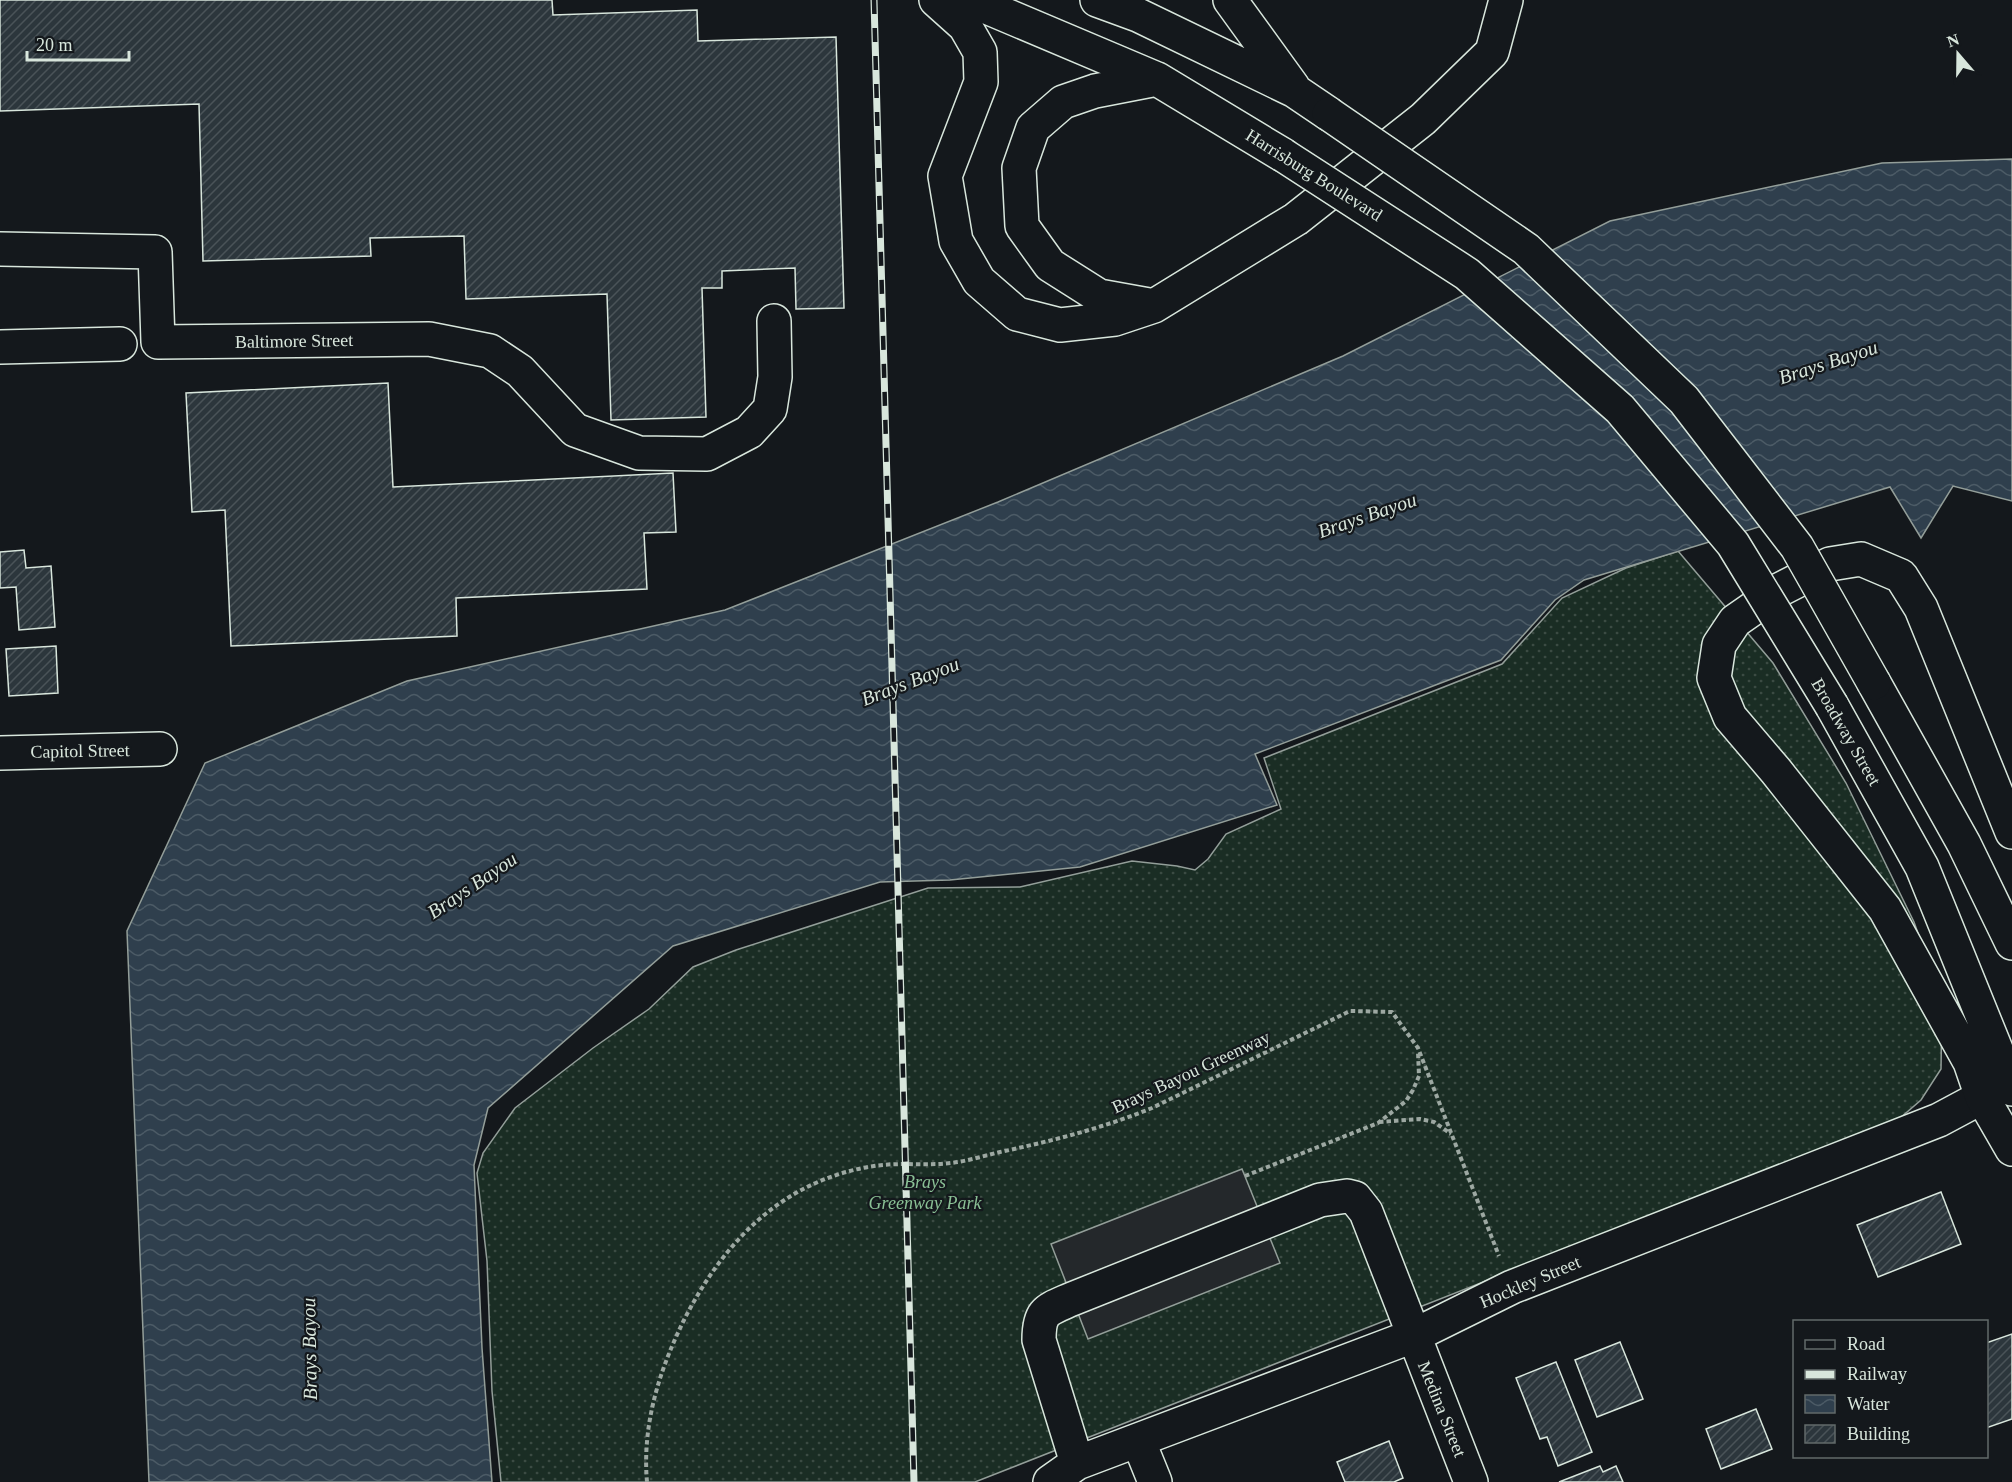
<svg xmlns="http://www.w3.org/2000/svg" width="2012" height="1482" font-family="Georgia,serif">
<style>
.grass{fill:url(#grass-dots);stroke:#939e99;stroke-width:1.5}
.parking{fill:#24282b;stroke:#939e99;stroke-width:1.5}
.water{fill:url(#water-waves);stroke:#939e99;stroke-width:1.5}
.building{fill:url(#building-hatch);stroke:#d8e6dc;stroke-width:1.5}
.lines{fill:none;stroke-linecap:round;stroke-linejoin:round}
.minor-casing{stroke:#d8e6dc;stroke-width:36}
.major-casing{stroke:#d8e6dc;stroke-width:36}
.path{stroke:#9da8a2;stroke-width:4;stroke-dasharray:4.5 3;stroke-linecap:butt}
.minor{stroke:#14181c;stroke-width:33}
.major{stroke:#14181c;stroke-width:33}
.rail-casing{stroke:#d8e6dc;stroke-width:7}
.rail{stroke:#14181c;stroke-width:4.5;stroke-dasharray:14;stroke-linecap:butt}
.major-bridge-casing{stroke:#d8e6dc;stroke-width:36;stroke-linecap:butt}
.major-bridge{stroke:#14181c;stroke-width:33}
.labels{text-anchor:middle;dominant-baseline:central;stroke-width:4.5;stroke-linejoin:round;paint-order:stroke}
.street-label{font-size:18px;fill:#d8e6dc;stroke:#14181c}
.park-label{font-size:18px;font-style:italic;fill:#8ac095;stroke:#14181c}
.water-label{font-size:20px;font-style:italic;fill:#d8e6dc;stroke:#14181c}
</style>
<defs>
<pattern id="grass-dots" width="8" height="8" patternUnits="userSpaceOnUse" patternTransform="scale(1.5)"><rect width="8" height="8" fill="#1a2d24"/><path d="M2 2h.1M6 6h.1" fill="none" stroke="#3b4b43" stroke-width="1.8" stroke-linecap="round"/></pattern>
<pattern id="water-waves" width="16" height="10" patternUnits="userSpaceOnUse" patternTransform="scale(1.5)"><rect width="16" height="10" fill="#2f3f4d"/><path d="M0 5q4-4 8 0t8 0" fill="none" stroke="#4c5b66"/></pattern>
<pattern id="building-hatch" width="6" height="6" patternUnits="userSpaceOnUse" patternTransform="scale(1.5)"><rect width="6" height="6" fill="#2c363c"/><path d="M-1 1l2-2M0 6l6-6M5 7l2-2" fill="none" stroke="#4a5358"/></pattern>
</defs>
<rect width="100%" height="100%" fill="#14181c"/>
<!-- grass -->
<path class="grass" d="M 1678,551 L 1773,663 L 1846,783 L 1914,922 L 1942,1000 L 1941,1069 L 1921,1100 L 1900,1118 L 975,1482 L 501,1482 L 492,1391 L 487,1261 L 477,1173 L 483,1153 L 515,1108 L 593,1048 L 649,1009 L 693,967 L 736,950 L 928,888 L 1020,887 L 1132,861 L 1177,866 L 1195,870 L 1208,859 L 1226,834 L 1281,809 L 1264,758 L 1502,664 L 1562,598 L 1626,568 Z"/>
<!-- parking -->
<path class="parking" d="M 1242,1169 L 1280,1263 L 1088,1339 L 1051,1244 Z"/>
<!-- water -->
<path class="water" d="M 2012,159 L 2012,501 L 1953,486 L 1921,538 L 1890,487 L 1584,580 L 1555,600 L 1501,660 L 1255,754 L 1277,805 L 1080,867 L 950,880 L 880,882 L 673,946 L 488,1108 L 474,1165 L 482,1348 L 492,1482 L 149,1482 L 127,931 L 205,763 L 407,681 L 725,610 L 998,502 L 1343,356 L 1610,221 L 1882,163 Z"/>
<!-- building -->
<path class="building" d="M 0,0 L 552,0 L 553,15 L 697,10 L 698,41 L 836,37 L 844,308 L 796,309 L 795,268 L 722,271 L 722,288 L 702,288 L 706,417 L 611,420 L 607,294 L 466,299 L 464,236 L 370,238 L 371,256 L 203,261 L 199,104 L 0,111 Z
M 388,383 L 393,487 L 673,473 L 676,532 L 644,533 L 647,589 L 456,598 L 457,636 L 231,646 L 225,510 L 192,512 L 186,393 Z
M 24,550 L 26,568 L 51,566 L 55,627 L 19,630 L 16,587 L 0,588 L 0,552 Z
M 56,646 L 58,693 L 9,696 L 6,649 Z
M 1941,1192 L 1961,1244 L 1878,1277 L 1857,1225 Z
M 2012,1334 L 2012,1419 L 1986,1428 L 1986,1343 Z
M 1620,1342 L 1643,1399 L 1597,1417 L 1575,1360 Z
M 1556,1362 L 1592,1452 L 1558,1466 L 1547,1437 L 1540,1439 L 1516,1378 Z
M 1756,1409 L 1772,1449 L 1721,1469 L 1706,1429 Z
M 1389,1441 L 1403,1478 L 1394,1482 L 1345,1482 L 1337,1462 Z
M 1600,1466 L 1603,1472 L 1616,1466 L 1623,1482 L 1559,1482 Z"/>
<g class="lines">
<defs>
<path id="minor" d="M 0,249 L 155,252 L 158,342 L 429,339 L 490,351 L 520,371 L 575,430 L 639,453 L 707,454 L 749,432 L 770,409 L 775,377 L 774,321
M 0,347 L 120,344
M 0,753 L 160,749
M 1138,1440 L 1155,1482
M 1077,1463 L 1039,1340 C 1039,1310 1047,1310 1072,1299 L 1320,1200 L 1347,1196 L 1355,1198 L 1366,1212 L 1471,1482
M 1050,1482 L 1077,1463 L 1413,1336 L 1512,1287 L 1939,1120 L 1982,1097"/>
<path id="major" d="M 936,0 L 965,26 L 980,52 L 981,82 L 945,176 L 956,241 L 979,281 L 1017,314 L 1060,325 L 1115,319 L 1154,306 L 1296,219 L 1423,119 L 1492,52 L 1506,0
M 970,0 L 1157,79 L 1283,155
M 1097,0 L 1138,15 L 1295,91 L 1329,114
M 1230,0 L 1293,87
M 1149,305 L 1099,296 L 1050,265 L 1022,226 L 1019,168 L 1033,128 L 1063,102 L 1095,91 L 1157,79
M 1874,683 L 1964,844 L 2012,943
M 1832,706 L 1922,867 L 2012,1089
M 2012,832 L 1921,608 L 1901,576 L 1861,559 L 1830,564 L 1781,589 L 1735,621 L 1719,645 L 1714,678 L 1730,717 L 1776,771 L 1885,909 L 1970,1062 L 1982,1097 L 2012,1149"/>
</defs>
<!-- minor casing -->
<use href="#minor" class="minor-casing"/>
<!-- major casing -->
<use href="#major" class="major-casing"/>
<!-- path -->
<path class="path" d="M 1379,1122 L 1420,1119 L 1434,1122 L 1451,1134
M 1245,1176 L 1378,1123 L 1406,1101 L 1413,1090 L 1419,1076 L 1418,1052
M 647,1482 C 642,1425 659,1371 684,1320 C 724,1241 783,1180 874,1166 C 899,1162 925,1166 951,1163 C 967,1161 984,1156 1000,1152 C 1052,1141 1103,1128 1152,1108 L 1350,1011 L 1392,1012 L 1418,1048 L 1499,1256"/>
<!-- minor -->
<use href="#minor" class="minor"/>
<!-- major -->
<use href="#major" class="major"/>
<defs>
<path id="rail" d="M 874,0 L 914,1482"/>
</defs>
<!-- rail casing -->
<use href="#rail" class="rail-casing"/>
<!-- rail -->
<use href="#rail" class="rail"/>
<defs>
<path id="major-bridge" d="M 1329,114 L 1526,249 L 1684,400 L 1797,547 L 1874,683
M 1283,155 L 1467,274 L 1620,409 L 1733,544 L 1832,706"/>
</defs>
<!-- major-bridge casing -->
<use href="#major-bridge" class="major-bridge-casing"/>
<!-- major-bridge -->
<use href="#major-bridge" class="major-bridge"/>
</g>
<g class="labels">
<!-- street labels -->
<g class="street-label">
<text transform="translate(1314 175) rotate(32)">Harrisburg Boulevard</text>
<text transform="translate(294 341) rotate(-1)">Baltimore Street</text>
<text transform="translate(1846 732) rotate(60)">Broadway Street</text>
<text transform="translate(80 751) rotate(-1)">Capitol Street</text>
<text transform="translate(1191 1072) rotate(-25)">Brays Bayou Greenway</text>
<text transform="translate(1530 1282) rotate(-23)">Hockley Street</text>
<text transform="translate(1442 1409) rotate(68)">Medina Street</text>
</g>
<!-- park labels -->
<g class="park-label">
<text x="925" y="1182">Brays<tspan x="925" dy="21">Greenway Park</tspan></text>
</g>
<!-- water labels -->
<g class="water-label">
<text transform="translate(1828 362) rotate(-18)">Brays Bayou</text>
<text transform="translate(1367 515) rotate(-19)">Brays Bayou</text>
<text transform="translate(910 681) rotate(-21)">Brays Bayou</text>
<text transform="translate(472 885) rotate(-34)">Brays Bayou</text>
<text transform="translate(309 1349) rotate(-91)">Brays Bayou</text>
</g>
</g>
<!-- legend -->
<rect x="1793" y="1320" width="195" height="138" fill="#14181c" stroke="#626a69" stroke-width="1.5"/>
<rect x="1805" y="1340" width="30" height="9" fill="#14181c" stroke="#626a69" stroke-width="1.5"/>
<text x="1847" y="1350" font-size="18" fill="#d8e6dc">Road</text>
<rect x="1805" y="1370" width="30" height="9" fill="#d8e6dc" stroke="#626a69" stroke-width="1.5"/>
<text x="1847" y="1380" font-size="18" fill="#d8e6dc">Railway</text>
<rect x="1805" y="1395" width="30" height="18" fill="url(#water-waves)" stroke="#626a69" stroke-width="1.5"/>
<text x="1847" y="1410" font-size="18" fill="#d8e6dc">Water</text>
<rect x="1805" y="1425" width="30" height="18" fill="url(#building-hatch)" stroke="#626a69" stroke-width="1.5"/>
<text x="1847" y="1440" font-size="18" fill="#d8e6dc">Building</text>
<!-- north arrow -->
<g transform="translate(1958 54) rotate(340)" stroke="#14181c" stroke-width="4.5" paint-order="stroke">
<path d="M0-4.5L10 22L0 15L-10 22Z" fill="#d8e6dc"/>
<text y="-9" font-size="16" font-weight="bold" text-anchor="middle" fill="#d8e6dc">N</text>
</g>
<!-- scale -->
<path d="M27 51v9h102v-9" fill="none" stroke="#d8e6dc" stroke-width="3"/>
<text x="36" y="51" font-size="18" fill="#d8e6dc" stroke="#14181c" stroke-width="4.5" paint-order="stroke">20 m</text>
</svg>
